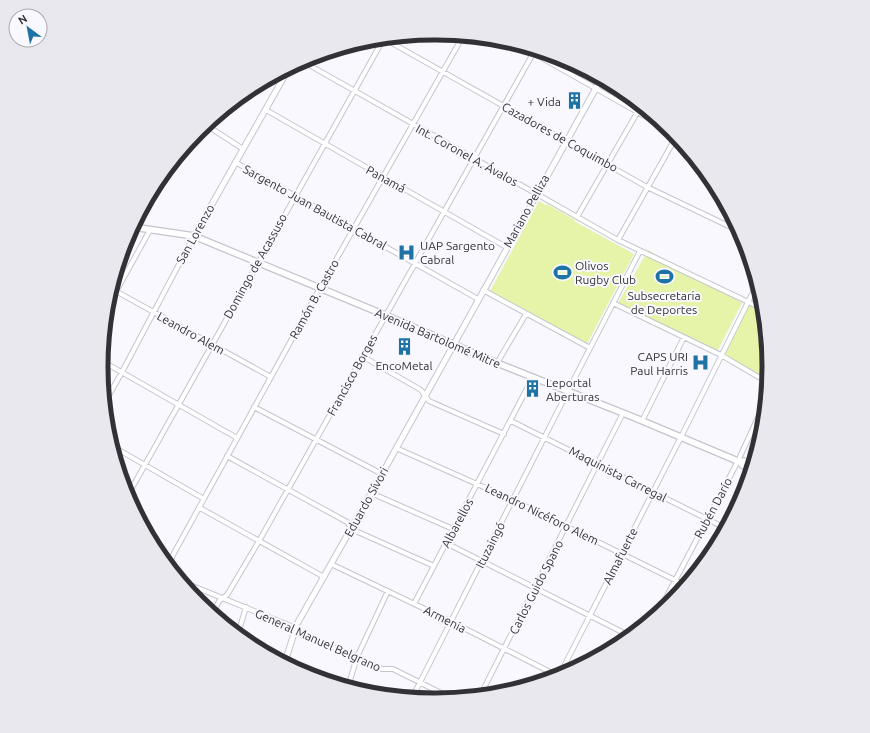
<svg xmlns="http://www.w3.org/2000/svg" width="870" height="733" font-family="Ubuntu,sans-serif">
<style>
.green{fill:#e5f4a8}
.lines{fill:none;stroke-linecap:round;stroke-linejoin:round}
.minor-casing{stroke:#c4c6ce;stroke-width:6}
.tertiary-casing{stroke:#c4c6ce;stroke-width:7}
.secondary-casing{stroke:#c4c6ce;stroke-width:8}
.minor{stroke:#fff;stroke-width:4}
.tertiary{stroke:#fff;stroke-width:5}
.secondary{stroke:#fff;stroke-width:5.5}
.labels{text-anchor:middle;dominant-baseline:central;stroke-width:4;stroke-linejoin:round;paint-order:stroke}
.poi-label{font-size:12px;fill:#323236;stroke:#f8f8fe;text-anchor:start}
.street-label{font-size:12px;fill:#323236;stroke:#f8f8fe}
.rim{fill:none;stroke:#323236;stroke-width:5}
</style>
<rect width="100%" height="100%" fill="#f8f8fe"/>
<!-- green -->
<path class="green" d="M 539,201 L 546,205 L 547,204 L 575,220 L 574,221 L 634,254 L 587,344 L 490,291 Z
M 648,250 L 742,303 L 717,352 L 618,303 Z
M 749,303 L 763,311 L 768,367 L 767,379 L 722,356 Z"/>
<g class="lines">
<defs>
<path id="minor" d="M 383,38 L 647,187 L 739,231
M 519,45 L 671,131
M 302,61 L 618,240 L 763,309
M 266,110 L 506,247
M 206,125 L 243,149
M 235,162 L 478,299
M 577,217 L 641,106
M 618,240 L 676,137
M 112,289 L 271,377
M 483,290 L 590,348
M 613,303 L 721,355 L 767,382
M 108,306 L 150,230
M 362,356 L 421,390 L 429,401 L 504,434
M 102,361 L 237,438
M 497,363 L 526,314
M 105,402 L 122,372 L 194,236
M 254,407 L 382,474
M 511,421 L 725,528
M 642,421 L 684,337
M 112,446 L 204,499
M 396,448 L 513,500 L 685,585
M 227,456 L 347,522 L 351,528 L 358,532 L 434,566
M 371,493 L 453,529
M 128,495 L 384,38
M 200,508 L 324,577
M 446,543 L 630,636
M 156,549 L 172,558
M 168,564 L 320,288 L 463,36
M 331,564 L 450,621 L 558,676
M 183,582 L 291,626 L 299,633 L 357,657 L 382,669 L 393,669 L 451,698
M 414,604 L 533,377
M 658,613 L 738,461 L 765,402
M 213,614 L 219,601 L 227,595 L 259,541 L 535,50
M 238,634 L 246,607
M 559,676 L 681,437 L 757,284
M 348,687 L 357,657 L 388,591
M 480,696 L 623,413
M 412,698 L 568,391 L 640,251"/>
<path id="tertiary" d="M 194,236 L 289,68
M 285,662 L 297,624 L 382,474 L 601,79"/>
<path id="secondary" d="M 133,227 L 194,236 L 385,315 L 497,363 L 633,417 L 740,462 L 742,465 L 751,469
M 740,462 L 744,461 L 752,465"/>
</defs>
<!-- minor casing -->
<use href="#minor" class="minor-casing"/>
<!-- tertiary casing -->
<use href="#tertiary" class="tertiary-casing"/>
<!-- secondary casing -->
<use href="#secondary" class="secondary-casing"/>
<!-- minor -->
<use href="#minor" class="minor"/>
<!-- tertiary -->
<use href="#tertiary" class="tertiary"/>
<!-- secondary -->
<use href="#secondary" class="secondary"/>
</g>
<!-- icons -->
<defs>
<symbol id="building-bare" viewBox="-9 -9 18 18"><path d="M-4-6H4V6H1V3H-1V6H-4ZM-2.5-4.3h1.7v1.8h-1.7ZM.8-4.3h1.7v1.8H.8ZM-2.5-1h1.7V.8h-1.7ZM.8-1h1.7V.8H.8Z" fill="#1f73a4" stroke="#f8f8fe" stroke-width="2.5" paint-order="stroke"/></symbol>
<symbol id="hospital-bare" viewBox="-9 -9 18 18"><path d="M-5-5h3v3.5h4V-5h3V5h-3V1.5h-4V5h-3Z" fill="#1f73a4" stroke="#f8f8fe" stroke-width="2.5" paint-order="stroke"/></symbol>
<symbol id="stadium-bare" viewBox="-9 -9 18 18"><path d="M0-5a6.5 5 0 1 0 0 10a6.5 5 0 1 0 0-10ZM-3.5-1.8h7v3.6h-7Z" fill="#1f73a4" stroke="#f8f8fe" stroke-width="2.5" paint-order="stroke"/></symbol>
</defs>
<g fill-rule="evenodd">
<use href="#building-bare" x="562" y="88" width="25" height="25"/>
<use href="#hospital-bare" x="394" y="240" width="25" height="25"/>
<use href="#stadium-bare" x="550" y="260" width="25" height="25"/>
<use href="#stadium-bare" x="652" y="264" width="25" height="25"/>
<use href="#building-bare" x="392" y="334" width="25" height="25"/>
<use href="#hospital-bare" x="688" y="350" width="25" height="25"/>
<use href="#building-bare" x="520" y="376" width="25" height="25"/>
</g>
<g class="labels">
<!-- poi labels -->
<g class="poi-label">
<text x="561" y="101" text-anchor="end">+ Vida</text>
<text x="420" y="245">UAP Sargento<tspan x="420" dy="14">Cabral</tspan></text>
<text x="575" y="265">Olivos<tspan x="575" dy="14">Rugby Club</tspan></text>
<text x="664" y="295" text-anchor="middle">Subsecretaria<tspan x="664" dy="14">de Deportes</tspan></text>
<text x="688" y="356" text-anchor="end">CAPS URI<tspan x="688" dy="14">Paul Harris</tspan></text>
<text x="404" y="365" text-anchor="middle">EncoMetal</text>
<text x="546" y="382">Leportal<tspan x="546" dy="14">Aberturas</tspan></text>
</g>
<!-- street labels -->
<g class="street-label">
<text transform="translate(560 137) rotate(29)">Cazadores de Coquimbo</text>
<text transform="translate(467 155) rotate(29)">Int. Coronel A. Ávalos</text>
<text transform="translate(386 179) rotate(29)">Panamá</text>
<text transform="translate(315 207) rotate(29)">Sargento Juan Bautista Cabral</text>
<text transform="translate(526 211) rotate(-61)">Mariano Pelliza</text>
<text transform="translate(195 234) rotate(-61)">San Lorenzo</text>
<text transform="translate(255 266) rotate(-61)">Domingo de Acassuso</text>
<text transform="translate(314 299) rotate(-61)">Ramón B. Castro</text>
<text transform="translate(191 333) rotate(29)">Leandro Alem</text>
<text transform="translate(438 338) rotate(23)">Avenida Bartolomé Mitre</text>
<text transform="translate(352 375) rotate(-61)">Francisco Borges</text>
<text transform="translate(618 474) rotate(27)">Maquinista Carregal</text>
<text transform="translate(366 502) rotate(-61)">Eduardo Sívori</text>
<text transform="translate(713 508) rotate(-62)">Rubén Darío</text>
<text transform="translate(542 514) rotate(26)">Leandro Nicéforo Alem</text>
<text transform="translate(457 523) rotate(-62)">Albarellos</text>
<text transform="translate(490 545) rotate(-63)">Ituzaingó</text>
<text transform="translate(620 556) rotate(-63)">Almafuerte</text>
<text transform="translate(536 587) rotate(-63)">Carlos Guido Spano</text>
<text transform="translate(445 619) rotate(27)">Armenia</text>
<text transform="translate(318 640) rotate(24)">General Manuel Belgrano</text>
</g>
</g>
<!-- crop -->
<path d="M0 0H870V733H0ZM434 40H436A326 326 0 0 1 762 366V367A326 326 0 0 1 436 693H434A326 326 0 0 1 108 367V366A326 326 0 0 1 434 40Z" fill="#e8e8ee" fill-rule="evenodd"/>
<path class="rim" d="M434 40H436A326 326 0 0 1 762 366V367A326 326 0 0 1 436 693H434A326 326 0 0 1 108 367V366A326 326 0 0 1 434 40Z"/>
<!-- north arrow -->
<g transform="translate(28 28) rotate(328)"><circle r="19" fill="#f8f8fe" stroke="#a9a9ae"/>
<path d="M0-3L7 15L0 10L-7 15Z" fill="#1f73a4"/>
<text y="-6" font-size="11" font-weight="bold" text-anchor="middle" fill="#323236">N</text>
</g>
</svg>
